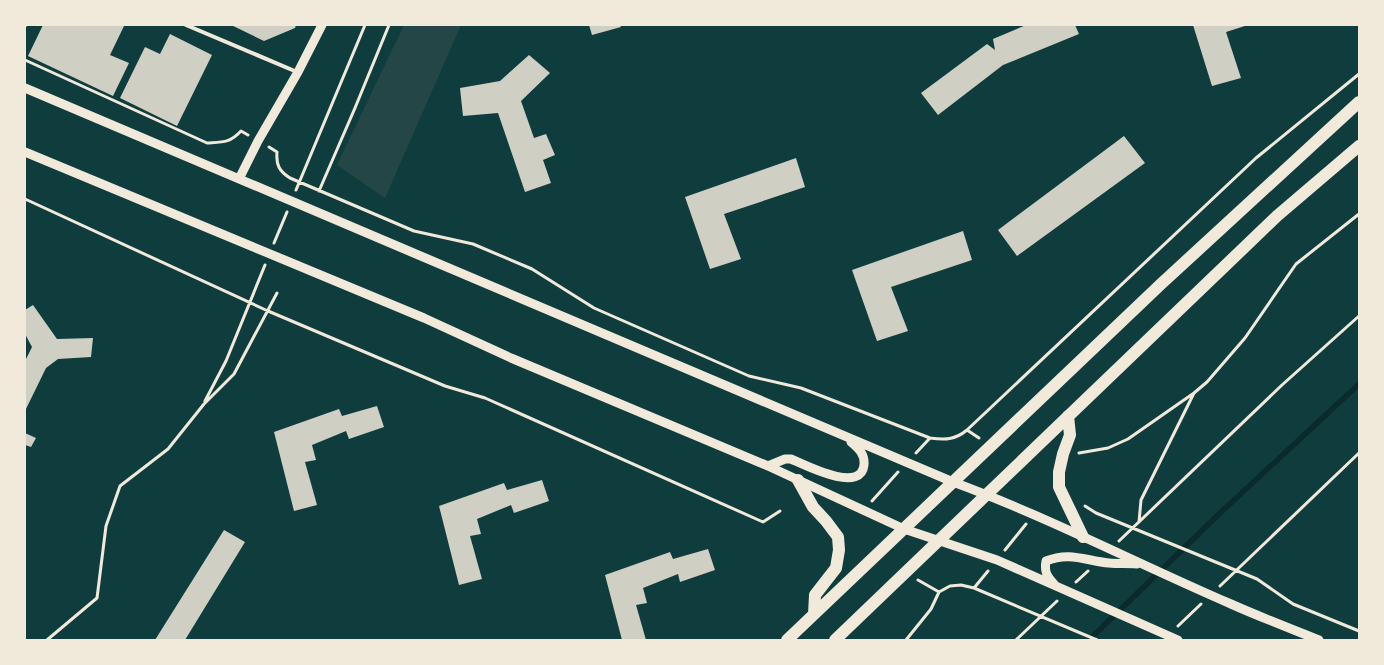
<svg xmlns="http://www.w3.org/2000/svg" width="1384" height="665" font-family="Montserrat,sans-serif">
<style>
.green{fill:#244646}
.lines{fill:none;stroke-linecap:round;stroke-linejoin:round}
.stream{stroke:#0a2a2b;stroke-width:5.5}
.building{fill:#cfcfc3}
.path{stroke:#f1e9da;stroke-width:3}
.service{stroke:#f1e9da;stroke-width:4}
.tertiary{stroke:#f1e9da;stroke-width:9}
.primary{stroke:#f1e9da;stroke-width:12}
</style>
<rect width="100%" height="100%" fill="#0f3d3e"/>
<!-- green -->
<path class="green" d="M 404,25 L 461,25 L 385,198 L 337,165 Z"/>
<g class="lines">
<!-- stream -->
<path class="stream" d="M 1089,640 L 1218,515 L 1359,384"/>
</g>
<!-- building -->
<path class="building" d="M 43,25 L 124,26 L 110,55 L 129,63 L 113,96 L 28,56 Z
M 231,25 L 296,25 L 295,28 L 264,41 Z
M 589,25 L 620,25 L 621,27 L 592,35 Z
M 1026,25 L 1075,25 L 1079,34 L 1003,65 L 938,115 L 921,93 L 987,44 L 995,50 L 993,39 Z
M 1193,25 L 1248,25 L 1226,32 L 1241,78 L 1212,86 Z
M 170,34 L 212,55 L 177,126 L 120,98 L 145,47 L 160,54 Z
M 529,55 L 550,73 L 521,101 L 534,138 L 546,134 L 555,155 L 543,160 L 551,183 L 525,192 L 498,113 L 463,116 L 460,88 L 500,81 Z
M 1124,136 L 1145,163 L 1017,256 L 998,230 Z
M 796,158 L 805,187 L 724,214 L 741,259 L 710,269 L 685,197 Z
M 963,231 L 972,260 L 891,287 L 908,331 L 877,341 L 852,270 Z
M 33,305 L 57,339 L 93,338 L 91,357 L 58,359 L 46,368 L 25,411 L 25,361 L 32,347 L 25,334 L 25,310 Z
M 377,406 L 384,427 L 349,439 L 346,431 L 312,445 L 316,460 L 305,462 L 317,505 L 294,511 L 274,432 L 339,409 L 342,416 Z
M 25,433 L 36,438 L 31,447 L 25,445 Z
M 542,480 L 549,501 L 514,513 L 511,505 L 477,519 L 481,534 L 470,536 L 482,579 L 459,585 L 439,506 L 504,483 L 507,490 Z
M 224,530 L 245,542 L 185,640 L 155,640 Z
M 708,549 L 715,570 L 680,582 L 678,574 L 643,588 L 647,603 L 636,605 L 646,640 L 622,640 L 605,575 L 670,552 L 673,559 Z"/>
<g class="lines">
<!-- path -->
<path class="path" d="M 25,26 L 26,25
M 25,60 L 207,143 C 223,142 230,143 241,131 L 248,135
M 269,147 L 277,152 C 276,165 279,171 290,178 L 414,231 L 473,244 L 532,269 L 594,308 L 749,376 L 801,388 L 930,438 C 945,440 955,440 967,430 L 1256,158 L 1359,74
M 296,190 L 365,25
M 319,191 L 355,108 L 389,25
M 25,199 L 268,311 L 445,386 L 485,398 L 763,522 L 780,511
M 274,243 L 287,212
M 205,401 L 226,361 L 265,265
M 967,430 L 979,438
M 916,453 L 930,438
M 1079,453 L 1108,448 L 1128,439 L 1194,393
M 872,501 L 898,472
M 1085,506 L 1096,513 L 1257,579 L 1293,604 L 1359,631
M 1139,522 L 1141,500 L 1194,393 L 1207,382 L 1245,338 L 1296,264 L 1359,214
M 1119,541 L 1282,385 L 1359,316
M 1005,550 L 1026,524
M 918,580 L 939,592
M 1076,582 L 1088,571
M 1220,586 L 1359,453
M 974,588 L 988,571
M 1178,626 L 1201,604
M 47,640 L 97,598 L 106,526 L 120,486 L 168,449 L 204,404 L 234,374 L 277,293
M 906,640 L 931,609 L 939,592 L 950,586 L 961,585 L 974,588 L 1097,640
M 1016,640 L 1057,601"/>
<!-- service -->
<path class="service" d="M 186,25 L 297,72"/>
<!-- tertiary -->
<path class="tertiary" d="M 25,88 L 953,482 C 1048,517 1138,564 1231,604 C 1260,617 1289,628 1319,640
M 25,152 L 424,318 L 511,358 L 768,466 L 904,529 L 997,560 L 1178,640
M 239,179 L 258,141 L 298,72 L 322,25
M 768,466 L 785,459 L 791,459 C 805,465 861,494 864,465 C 865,454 859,449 851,442
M 1054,584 C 1047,576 1044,572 1046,561 C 1070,551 1086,561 1109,563 C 1118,564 1127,563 1137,564"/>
<!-- primary -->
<path class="primary" d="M 1068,416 L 1070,435 L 1063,454 L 1059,472 L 1059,487 L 1083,537
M 798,480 L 813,507 L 826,521 L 838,537 L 839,550 L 836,568 L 815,595 L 814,614
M 787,640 L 1161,284 L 1359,102
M 835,640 L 1277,216 L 1359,146"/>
</g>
<!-- border -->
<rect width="1384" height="665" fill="none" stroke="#f1e9da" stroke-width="52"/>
</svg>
